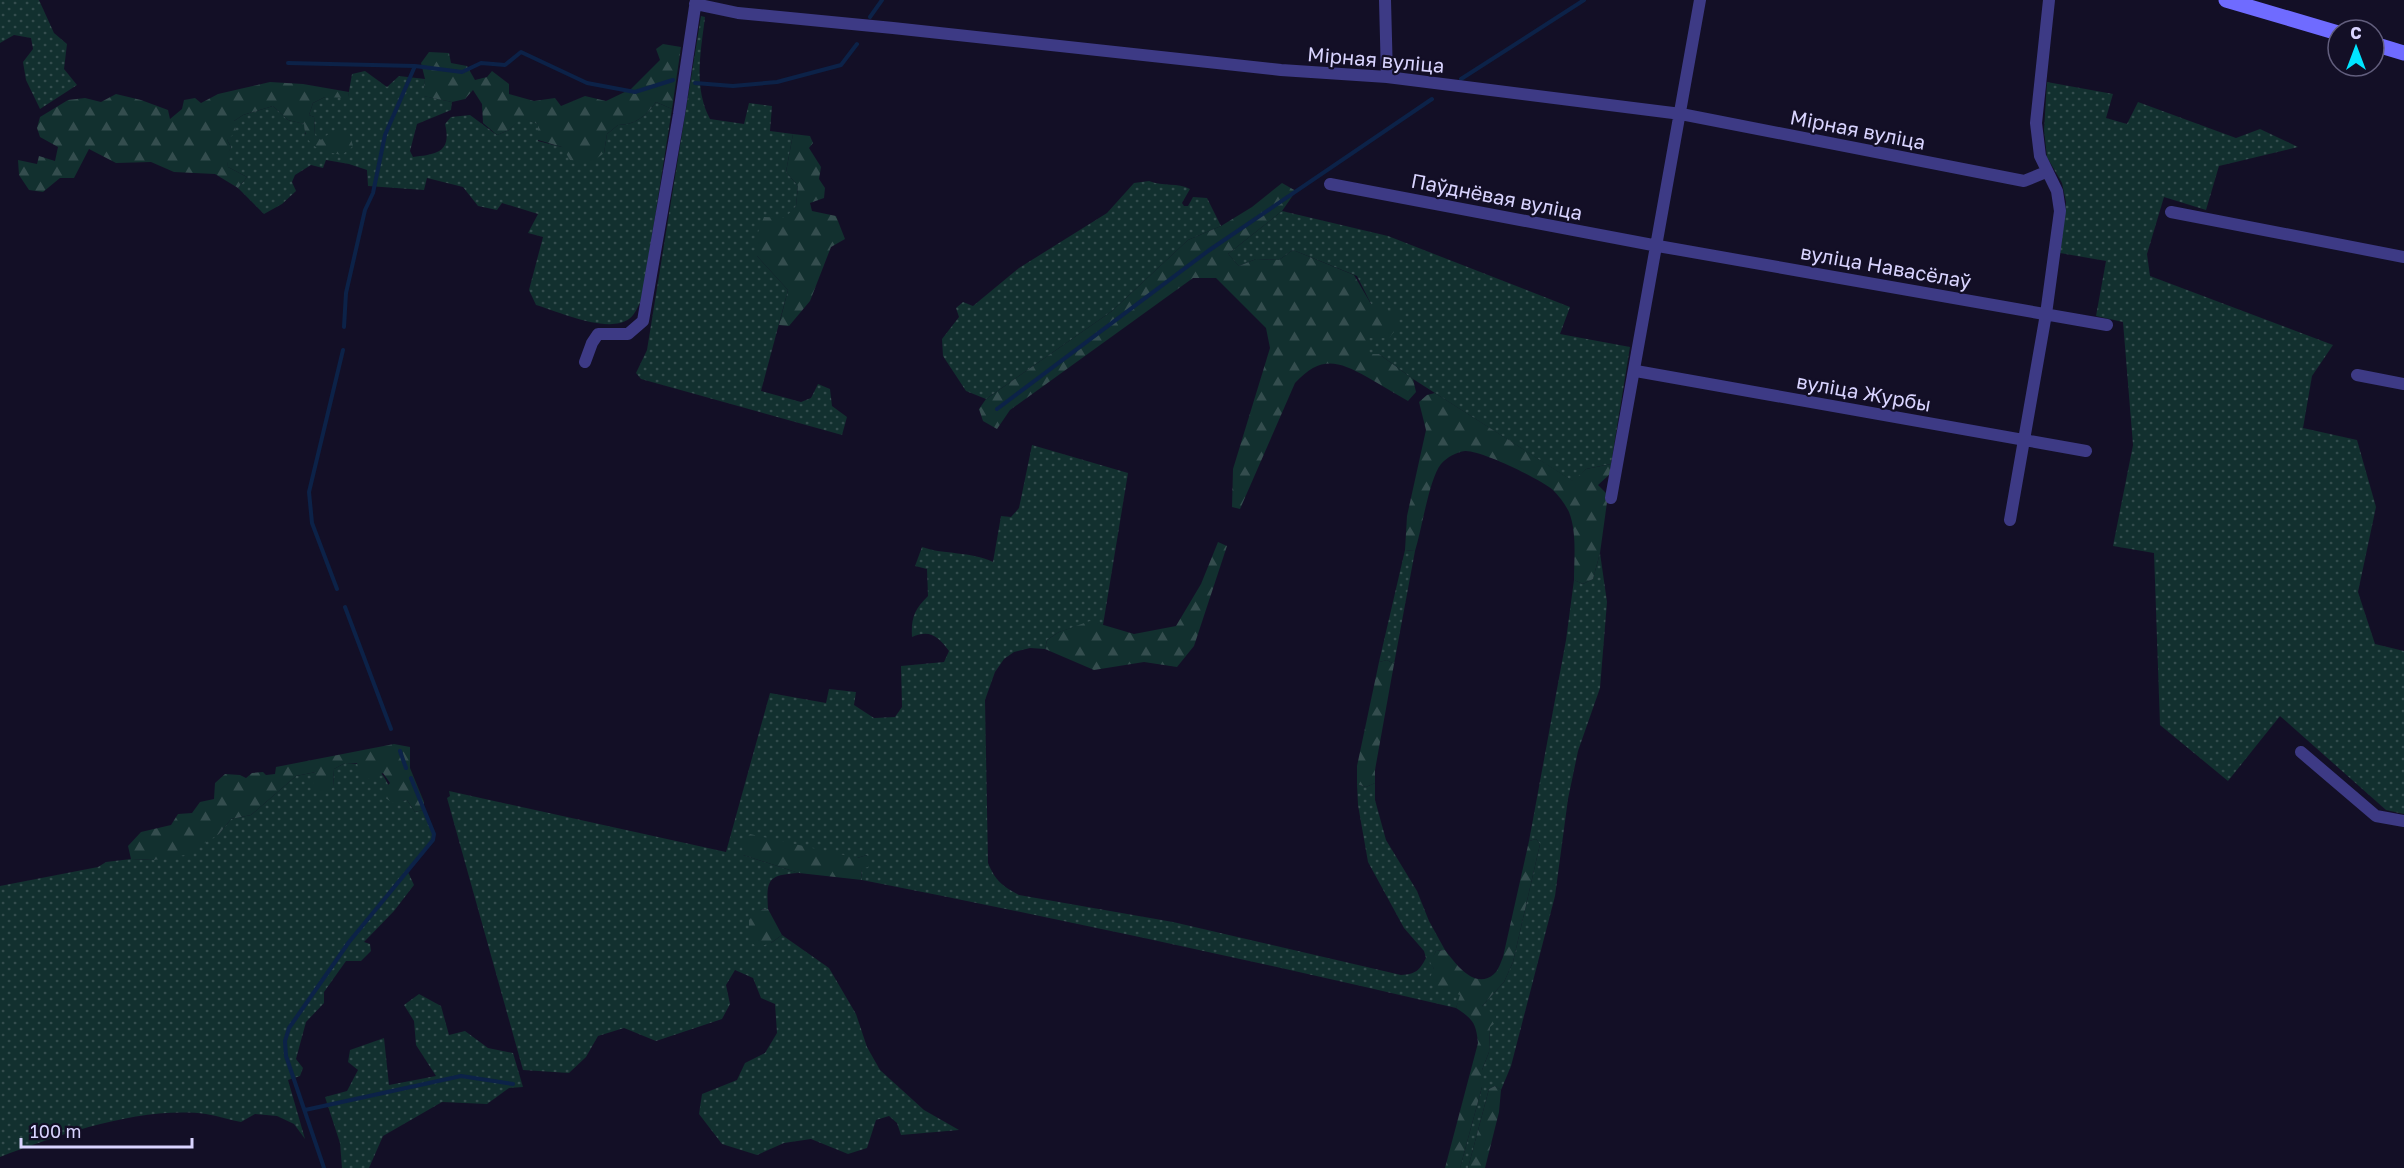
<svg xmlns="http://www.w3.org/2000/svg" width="2404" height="1168" font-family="'Golos Text',sans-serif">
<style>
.green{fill:url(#green-dots)}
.forest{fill:url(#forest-firs)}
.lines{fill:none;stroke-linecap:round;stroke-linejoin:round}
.stream{stroke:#0c2248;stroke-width:4}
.street{stroke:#3d3a85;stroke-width:12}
.secondary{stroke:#6f6bff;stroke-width:15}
.labels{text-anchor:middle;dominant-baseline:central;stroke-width:4.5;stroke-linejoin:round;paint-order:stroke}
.street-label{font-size:20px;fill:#d9d4ff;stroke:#130f26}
</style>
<defs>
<pattern id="green-dots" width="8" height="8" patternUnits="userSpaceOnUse" patternTransform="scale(1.5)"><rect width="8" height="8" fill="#12302f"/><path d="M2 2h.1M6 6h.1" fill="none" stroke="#344d4e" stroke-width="1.8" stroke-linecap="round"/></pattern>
<pattern id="forest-firs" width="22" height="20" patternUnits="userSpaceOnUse" patternTransform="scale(1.5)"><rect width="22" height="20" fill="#12302f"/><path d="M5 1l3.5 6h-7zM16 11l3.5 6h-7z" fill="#344d4e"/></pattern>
</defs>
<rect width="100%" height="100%" fill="#130f26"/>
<!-- green -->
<path class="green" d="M 0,0 L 39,0 L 54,33 L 67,44 L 64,69 L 77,85 L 40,109 L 26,80 L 23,62 L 33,49 L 31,38 L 14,35 L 0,43 Z
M 701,16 L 705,17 C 701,51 693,87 710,119 L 744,124 L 749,103 L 772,106 L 770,131 L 793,134 L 786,172 L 798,186 L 796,206 L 757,256 L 788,290 L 761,391 L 801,402 L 811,398 L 818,384 L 830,389 L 832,406 L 847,417 L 842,435 L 641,379 L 636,373 L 647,350 Z
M 365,71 L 387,87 L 399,76 L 425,79 L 424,96 L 452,102 L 451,110 L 417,124 L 410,151 L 413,157 C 436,154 452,153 445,124 L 451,117 L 470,115 L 497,135 L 509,130 L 521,117 L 538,124 L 538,141 L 562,147 L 604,153 L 607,134 L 618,125 C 635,125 646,116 656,102 L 672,109 L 642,299 C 638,306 635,315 629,319 C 608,334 559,312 536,305 L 529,290 L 543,237 L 528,233 L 538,214 L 502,203 L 497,210 L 478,206 L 463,187 L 427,178 L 424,190 L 368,186 L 367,170 L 349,164 L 326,160 L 323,168 L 311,165 L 295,175 L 292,182 L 296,191 L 282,204 L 264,214 L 238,188 L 247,177 L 228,167 L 226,156 L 231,147 L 227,140 L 234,121 L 243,115 L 273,106 L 288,120 L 305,124 L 305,134 L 321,140 L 315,136 L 314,117 L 309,115 L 313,103 L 325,97 L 348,97 L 352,74 Z
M 2047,82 L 2113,94 L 2106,118 L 2127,124 L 2138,102 L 2236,138 L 2260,129 L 2298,147 L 2219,166 L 2206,210 L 2164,197 L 2147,254 L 2150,276 L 2333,345 L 2312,376 L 2303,428 L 2357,440 L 2376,507 L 2358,592 L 2375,644 L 2404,651 L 2404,814 L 2386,810 L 2280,716 L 2228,781 L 2160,725 L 2154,553 L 2113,546 L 2133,445 L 2123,322 L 2096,316 L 2106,261 L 2060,253 L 2066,202 L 2062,183 L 2047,157 L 2044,130 Z
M 1149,181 C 1163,187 1178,182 1190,189 L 1182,203 L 1184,206 L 1188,206 L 1193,197 L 1207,198 L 1221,226 L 1188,240 L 1112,311 L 986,399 L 966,391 L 943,356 L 942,339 L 959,317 L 956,308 L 963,302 L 973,306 L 1019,268 L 1107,213 L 1134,183 Z
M 1282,211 L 1388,236 L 1570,307 L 1560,334 L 1630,347 L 1611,464 L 1586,469 L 1574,482 L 1413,379 L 1379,354 L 1367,355 L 1366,338 L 1371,304 L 1357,276 L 1293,250 L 1279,260 L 1256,259 L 1239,266 L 1228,254 Z
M 1032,445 L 1128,473 L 1103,625 L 1090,622 L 1059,632 L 1047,640 L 1045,649 L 1030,648 L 1014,652 L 1004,659 L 995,672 L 985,700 L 988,863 C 995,880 1002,886 1019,895 L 1173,922 L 1401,975 C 1416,974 1419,971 1426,958 L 1424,951 L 1404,928 L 1368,862 L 1358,805 L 1357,784 L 1366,787 L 1375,783 L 1375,800 L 1386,840 L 1417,891 L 1429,921 L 1445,950 L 1436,951 L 1431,962 L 1434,969 L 1461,995 L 1456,1008 C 1259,962 1061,919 862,880 L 861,869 L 867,855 L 857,858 L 743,855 L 799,873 C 769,875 766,878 768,909 L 759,910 L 771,943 L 782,935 L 829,968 L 856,1014 L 867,1047 L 880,1070 L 924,1110 L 959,1130 L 901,1135 L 897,1123 L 889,1116 L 876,1120 L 867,1148 L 848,1154 L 811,1139 L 784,1143 L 757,1155 L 722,1144 L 699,1114 L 702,1094 L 737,1080 L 745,1063 L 765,1053 L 777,1033 L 775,1004 L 761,998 L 753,978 L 735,970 L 726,985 L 730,1004 L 722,1019 L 656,1041 L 624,1028 L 598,1036 L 586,1057 L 569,1073 L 523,1070 L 447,798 L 450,796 L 449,791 L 726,852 L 770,693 L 826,703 L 829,689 L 856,692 L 854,705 L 874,718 L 895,717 L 902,707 L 901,666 L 944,662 L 949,651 C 938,636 930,629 912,637 C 911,618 914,610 928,596 L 927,569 L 915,566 L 922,547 C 945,555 970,551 993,562 L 1001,516 L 1011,517 L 1019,508 Z
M 1405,550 L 1415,551 L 1394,664 L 1387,660 L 1379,662 Z
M 1600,553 L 1607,602 L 1600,688 L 1578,751 L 1568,799 L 1555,896 L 1511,1066 L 1501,1090 L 1495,1086 L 1489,1089 L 1468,1168 L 1460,1168 L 1482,1087 L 1482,1070 L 1489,1052 L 1490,1026 L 1482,1006 L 1504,982 L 1513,962 L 1540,844 L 1536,839 L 1529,841 L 1566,640 L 1574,580 L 1583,584 L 1593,579 Z
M 345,763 C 377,764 387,771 393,802 L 407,800 L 415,812 L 423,810 L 434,834 L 433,840 L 408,872 L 414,885 L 394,911 L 364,942 L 370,944 L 371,951 L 361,961 L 346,961 L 324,992 L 324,1003 L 306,1022 L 296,1059 L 303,1068 L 300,1076 L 288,1080 L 305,1139 L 294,1124 L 277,1116 L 255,1114 L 241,1122 C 230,1120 218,1116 206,1114 C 141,1106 61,1134 0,1157 L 0,886 L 98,867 L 106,862 L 131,859 L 154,860 L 219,834 L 231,819 L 251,815 L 296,776 L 316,772 L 333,787 L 334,769 Z
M 419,994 L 441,1006 L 449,1035 L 465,1031 L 488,1048 L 513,1053 L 523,1087 L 509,1088 L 487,1104 L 442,1102 L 383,1136 L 369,1168 L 342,1168 L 340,1143 L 325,1097 L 347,1091 L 358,1070 L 348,1062 L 350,1050 L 384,1038 L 389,1085 L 436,1076 L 416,1045 L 414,1021 L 404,1005 Z"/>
<!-- forest -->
<path class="forest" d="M 663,44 L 681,47 L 672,109 L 656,102 C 646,116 635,125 618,125 L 607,134 L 604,153 L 592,162 L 570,160 L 562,147 L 538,140 L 538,124 L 521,118 L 509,130 L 497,135 L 483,123 L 482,104 L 473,90 L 465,99 L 452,102 L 423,96 L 425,79 L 421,63 L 429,52 L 449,53 L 451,63 L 467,66 L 475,80 L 487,77 L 492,71 L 509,84 L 509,94 L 534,101 L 555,98 L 561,106 L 585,96 L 606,101 L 631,89 L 660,60 L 656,49 Z
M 270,82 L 303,84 L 349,92 L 348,98 L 325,97 L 313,103 L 309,115 L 314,117 L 315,135 L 321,140 C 330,131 336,130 349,132 L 353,146 L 342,155 C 322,151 305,148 304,124 L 288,120 L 273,106 L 243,115 L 234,121 L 236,132 L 227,140 L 231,147 L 227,156 L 228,167 L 247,177 L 238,188 L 215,174 L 174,172 L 151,162 L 116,163 L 89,149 L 74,178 L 60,178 L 43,192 L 29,190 L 19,175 L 18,160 L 37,164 L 39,156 L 55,161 L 58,147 L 40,137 L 37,128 L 40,117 L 68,100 L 85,98 L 101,102 L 116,94 L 141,100 L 168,110 L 170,119 L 182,109 L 184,100 L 195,98 L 201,103 L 218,94 Z
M 793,134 L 810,136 L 813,143 L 809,148 L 821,167 L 819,179 L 825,188 L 824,198 L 810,203 L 812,211 L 836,216 L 845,239 L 831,247 L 810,301 L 789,326 L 779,325 L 788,290 L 757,256 L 755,240 L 764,217 L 785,218 L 796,206 L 798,186 L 786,172 Z
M 1282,183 L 1296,191 L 1282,211 L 1228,254 L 1239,266 L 1256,259 L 1279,260 L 1293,250 L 1354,275 L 1371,304 L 1397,313 L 1398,327 L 1389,338 L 1367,338 L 1367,354 L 1379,354 L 1413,379 L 1416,392 L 1408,401 C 1394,393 1381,385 1367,377 C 1337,360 1320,356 1295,383 L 1240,509 L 1232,507 L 1233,469 L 1270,348 L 1266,328 L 1216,278 L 1193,278 L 1010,410 L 997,429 L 983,421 L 979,409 L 986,399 L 1112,311 L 1188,240 L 1221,226 L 1252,207 Z
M 1435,393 L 1573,481 L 1586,469 L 1611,464 L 1610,474 L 1598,485 L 1608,495 L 1600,553 L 1593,579 L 1583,584 L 1574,580 C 1574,559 1577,532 1569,512 C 1565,504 1559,496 1553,490 C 1540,479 1481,450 1465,451 C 1457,452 1447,457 1441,464 C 1429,479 1422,529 1415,551 L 1405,550 L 1407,516 L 1426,430 L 1419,402 L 1427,395 Z
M 1218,542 L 1227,546 L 1194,646 L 1177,667 L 1144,662 L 1094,670 L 1045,649 L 1047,640 L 1059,632 L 1090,621 L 1134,634 L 1176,626 L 1201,584 Z
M 1387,660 L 1394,664 L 1375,770 L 1375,783 L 1366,787 L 1357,784 L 1357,766 L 1379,662 Z
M 394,744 L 410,747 L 410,768 L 424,802 L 423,810 L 415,812 L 407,800 L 393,803 L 384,797 L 384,789 L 390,783 L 383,773 L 370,779 L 360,775 L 357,763 L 345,763 L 334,769 L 333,787 L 326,794 L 318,793 L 313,783 L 316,772 L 296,776 L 251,815 L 231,819 L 219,834 L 185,855 L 154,860 L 131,859 L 128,846 L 141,832 L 171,825 L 178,814 L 192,813 L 200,802 L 214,799 L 215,783 L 225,774 L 240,775 L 246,778 L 252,773 L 263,772 L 266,775 L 275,774 L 276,767 Z
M 750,834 L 857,858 L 867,855 L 871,861 L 868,867 L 861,869 L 862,880 L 799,873 L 743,855 L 742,844 Z
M 1536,839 L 1540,844 L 1513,962 L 1504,982 L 1482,1006 L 1496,1016 L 1495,1023 L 1490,1027 L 1489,1052 L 1482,1070 L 1482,1087 L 1460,1168 L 1445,1168 L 1478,1043 C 1476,1023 1473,1019 1456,1008 L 1460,995 L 1427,983 L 1434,969 L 1430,962 L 1436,951 L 1445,950 C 1455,963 1475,991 1494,974 C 1498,971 1501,962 1503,957 L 1529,841 Z
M 768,909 L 782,935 L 771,943 L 758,947 L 749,941 L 749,920 L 759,910 Z
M 1495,1086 L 1501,1090 L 1499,1112 L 1485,1168 L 1468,1168 L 1489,1089 Z"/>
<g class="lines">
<!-- stream -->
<path class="stream" d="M 870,17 L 882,0
M 288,63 L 415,66 L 462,72 L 481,63 L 505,65 L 521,52 L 587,83 L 635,92 L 673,80
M 1461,79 L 1584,0
M 695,83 L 733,86 L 777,82 L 841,65 L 857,44
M 344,327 L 346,293 L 365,210 L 373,193 L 385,135 L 415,66
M 997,409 L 1208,251 L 1432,99
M 337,589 L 312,523 L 309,492 L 343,350
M 345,607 L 391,729
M 400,751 L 406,768
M 305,1110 L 461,1076 L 513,1084
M 324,1168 L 286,1056 L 285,1041 L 289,1028 L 349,942 L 433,840 L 434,834 L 411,778"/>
<!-- street -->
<path class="street" d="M 1385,0 L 1387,77
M 695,4 L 738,13 L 893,28 L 1281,70 L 1387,77 L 1681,114 L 2024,181 L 2046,172
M 1330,184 L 1658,246 L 2107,325
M 2171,212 L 2404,257
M 585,362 L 592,343 L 598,334 L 628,334 L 643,321 L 679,114 L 696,0
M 1636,371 L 2086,451
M 2357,375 L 2404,384
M 1611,498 L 1700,0
M 2010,520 L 2046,314 L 2060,211 L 2057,191 L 2040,156 L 2036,123 L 2049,0
M 2301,752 L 2376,816 L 2404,821"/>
<!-- secondary -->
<path class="secondary" d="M 2226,0 L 2338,33
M 2374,44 L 2404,53"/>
</g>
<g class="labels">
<!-- street labels -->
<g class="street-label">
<text transform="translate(1376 59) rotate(5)">Мірная вуліца</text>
<text transform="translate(1858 129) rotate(11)">Мірная вуліца</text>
<text transform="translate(1497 196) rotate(11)">Паўднёвая вуліца</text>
<text transform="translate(1886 266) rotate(10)">вуліца Навасёлаў</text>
<text transform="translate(1864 392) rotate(10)">вуліца Журбы</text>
</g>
</g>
<!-- north arrow -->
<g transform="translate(2356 48)"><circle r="28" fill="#130f26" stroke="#625e7d" stroke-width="1.5"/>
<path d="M0-4.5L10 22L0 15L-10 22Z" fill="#00e5ff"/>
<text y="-9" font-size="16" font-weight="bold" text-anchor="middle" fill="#d9d4ff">С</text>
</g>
<!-- scale -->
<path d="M21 1138v9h171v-9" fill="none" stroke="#d9d4ff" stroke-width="3"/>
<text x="30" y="1138" font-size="18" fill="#d9d4ff" stroke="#130f26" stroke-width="4.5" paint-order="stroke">100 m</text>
</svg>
